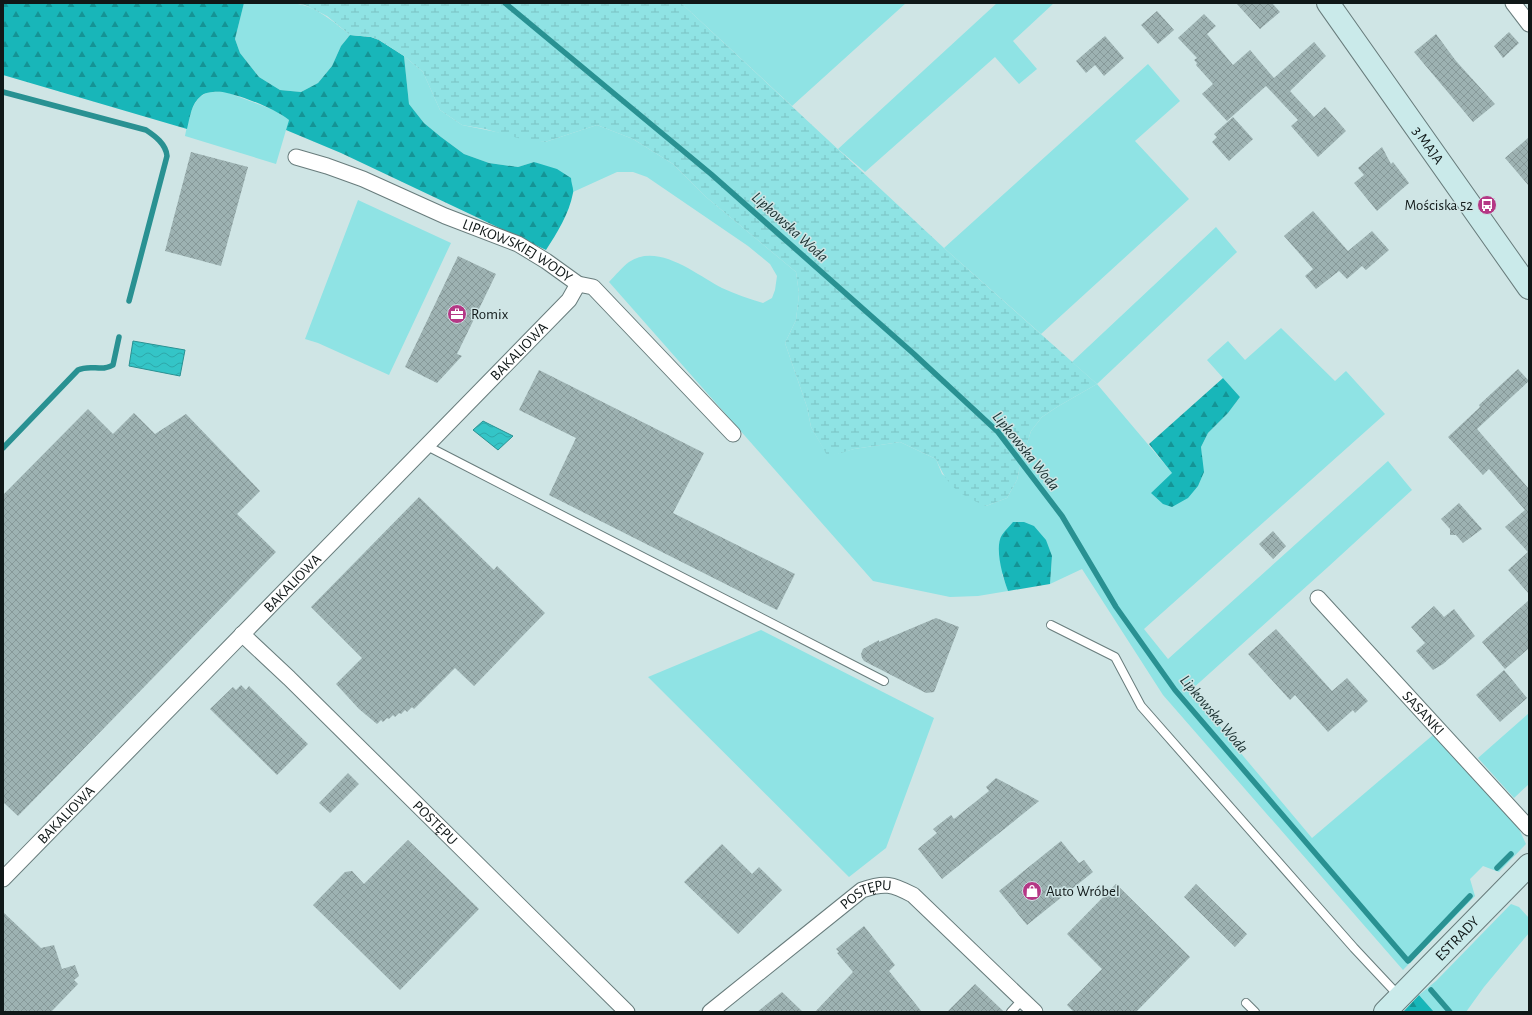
<svg xmlns="http://www.w3.org/2000/svg" width="1532" height="1015" font-family="'Alegreya Sans',sans-serif">
<style>
.green{fill:#8fe3e4}
.forest{fill:url(#forest-firs)}
.wetland{fill:url(#wetland-marsh)}
.water{fill:url(#water-waves);stroke:#299192}
.lines{fill:none;stroke-linecap:round;stroke-linejoin:round}
.stream{stroke:#299192;stroke-width:5.5}
.building{fill:url(#building-cross-hatch)}
.service-casing{stroke:#687c7c;stroke-width:10}
.minor-casing{stroke:#687c7c;stroke-width:17}
.secondary-casing{stroke:#687c7c;stroke-width:24}
.service{stroke:#fff;stroke-width:8}
.minor{stroke:#fff;stroke-width:15}
.secondary{stroke:#caeaea;stroke-width:22}
.labels{text-anchor:middle;dominant-baseline:central;stroke-width:3;stroke-linejoin:round;paint-order:stroke}
.street-label{font-size:15px;fill:#101818;stroke:#cfe5e5}
.poi-label{font-size:15px;fill:#101818;stroke:#cfe5e5;text-anchor:start}
.water-label{font-size:16px;font-style:italic;fill:#1a3131;stroke:#cfe5e5}
</style>
<defs>
<pattern id="forest-firs" width="22" height="20" patternUnits="userSpaceOnUse"><rect width="22" height="20" fill="#18b6b9"/><path d="M5 1l3.5 6h-7zM16 11l3.5 6h-7z" fill="#149395"/></pattern>
<pattern id="wetland-marsh" width="20" height="14" patternUnits="userSpaceOnUse"><rect width="20" height="14" fill="#8fe3e4"/><path d="M1 5h8M5 5V1M11 12h8M15 12V8" fill="none" stroke="#7ac2c3"/></pattern>
<pattern id="water-waves" width="16" height="10" patternUnits="userSpaceOnUse"><rect width="16" height="10" fill="#34c5c7"/><path d="M0 5q4-4 8 0t8 0" fill="none" stroke="#2da8aa"/></pattern>
<pattern id="building-cross-hatch" width="8" height="8" patternUnits="userSpaceOnUse"><rect width="8" height="8" fill="#9db2b2"/><path d="M0 0l8 8M0 8l8-8" fill="none" stroke="#869898"/></pattern>
</defs>
<rect width="100%" height="100%" fill="#cfe5e5"/>
<!-- green -->
<path class="green" d="M 244,3 C 262,3 289,0 306,6 C 323,12 336,24 350,35 L 341,46 L 332,66 L 318,83 L 301,92 L 280,90 L 259,77 L 240,53 L 235,39 Z
M 681,3 L 906,3 L 792,106 Z
M 997,3 L 1054,3 L 1013,41 L 1037,69 L 1019,84 L 995,57 L 865,172 L 838,149 Z
M 404,56 L 423,72 L 440,110 L 462,125 L 545,142 L 597,125 L 633,139 L 673,164 L 706,197 L 796,272 L 799,294 L 796,320 L 785,343 L 807,407 L 811,427 L 828,456 L 854,449 L 900,442 L 936,459 L 942,474 L 986,506 L 1007,498 L 1017,480 L 1021,462 L 1031,431 L 1042,417 L 1057,407 L 1097,384 L 1072,362 L 1216,227 L 1237,252 L 1097,384 L 1173,474 L 1151,493 L 1202,458 L 1201,447 L 1208,433 L 1228,413 L 1240,397 L 1207,360 L 1228,341 L 1245,360 L 1281,328 L 1335,381 L 1346,371 L 1385,414 L 1144,629 L 1168,659 L 1388,461 L 1412,490 L 1328,567 L 1191,690 L 1244,757 L 1312,838 L 1433,735 L 1518,827 L 1526,844 L 1499,872 L 1483,866 L 1470,879 L 1475,896 L 1403,970 L 1163,695 L 1082,569 L 1050,584 L 1052,556 L 1002,574 L 1008,591 L 978,596 L 950,597 L 873,581 L 609,282 C 615,276 622,267 629,262 C 658,242 697,275 722,288 C 735,294 749,299 763,303 L 772,298 L 775,290 L 777,276 L 770,264 L 748,246 L 647,177 L 633,172 L 617,172 L 573,192 L 570,178 L 534,162 L 518,167 L 489,163 L 464,154 L 441,137 L 424,123 L 409,104 Z
M 1148,64 L 1180,101 L 1135,141 L 1189,199 L 1041,334 L 944,248 Z
M 209,92 L 226,92 L 279,112 L 289,120 L 276,164 L 185,136 C 189,119 191,98 209,92 Z
M 358,200 L 451,243 L 389,375 L 318,343 L 305,339 Z
M 761,630 L 934,718 L 886,848 L 849,877 L 648,677 Z
M 1529,713 L 1529,784 L 1514,798 L 1478,758 Z
M 1511,904 L 1519,907 L 1529,918 L 1529,933 L 1484,987 L 1466,1012 L 1434,1012 L 1419,995 L 1436,981 Z"/>
<!-- forest -->
<path class="forest" d="M 3,3 L 244,3 L 235,39 L 240,53 L 259,77 L 280,90 L 301,92 L 318,83 L 332,66 L 341,46 L 350,35 L 371,37 L 379,40 L 404,56 L 409,104 L 424,123 L 441,137 L 464,154 L 489,163 L 518,167 L 534,162 L 557,169 L 571,178 C 571,183 574,189 573,193 C 569,214 557,233 546,250 L 341,153 L 286,130 L 289,120 C 275,109 245,97 227,93 C 221,91 206,91 201,96 C 191,104 190,117 187,129 L 3,75 Z
M 1223,378 L 1240,397 L 1228,413 L 1208,433 L 1201,447 L 1204,472 L 1198,486 L 1188,498 L 1172,507 L 1163,504 L 1151,493 L 1172,473 L 1149,444 Z
M 1013,522 L 1024,522 L 1034,526 L 1046,540 L 1052,556 L 1050,584 L 1008,591 C 1003,578 994,547 1002,535 C 1005,530 1010,526 1013,522 Z
M 1419,995 L 1434,1012 L 1403,1012 Z"/>
<!-- wetland -->
<path class="wetland" d="M 293,3 L 531,3 L 533,4 L 534,3 L 681,3 L 944,248 L 1097,384 L 1057,407 L 1042,417 L 1031,431 L 1021,462 L 1017,480 L 1007,498 L 986,506 C 958,494 948,487 936,459 L 900,442 L 854,449 L 828,457 L 811,427 L 807,407 L 785,343 L 796,320 L 799,294 L 796,272 L 706,197 L 673,164 L 633,139 L 597,125 L 545,142 L 525,140 L 485,129 L 462,125 L 440,110 L 423,72 L 404,56 L 379,40 L 371,37 L 350,35 L 327,16 L 305,5 Z"/>
<!-- water -->
<path class="water" d="M 133,341 L 185,350 L 180,376 L 129,366 Z
M 483,421 L 513,436 L 498,450 L 473,430 Z"/>
<g class="lines">
<!-- stream -->
<path class="stream" d="M 505,3 L 711,174 L 914,354 L 998,432 L 1062,516 L 1116,607 L 1175,690 L 1408,961 L 1470,896
M 3,92 L 146,130 C 155,136 166,144 167,156 L 129,301
M 3,448 L 78,370 C 90,364 102,372 113,365 L 119,337
M 1497,868 L 1511,854
M 1431,990 L 1450,1012"/>
</g>
<!-- building -->
<path class="building" d="M 1236,3 L 1272,3 L 1280,12 L 1260,29 Z
M 1157,11 L 1174,30 L 1158,44 L 1141,25 Z
M 1204,14 L 1216,26 L 1207,34 L 1233,65 L 1250,50 L 1274,78 L 1314,42 L 1326,56 L 1290,91 L 1314,117 L 1325,107 L 1346,131 L 1318,157 L 1291,126 L 1298,120 L 1266,86 L 1227,121 L 1202,94 L 1213,84 L 1196,65 L 1197,63 L 1194,60 L 1197,58 L 1178,38 Z
M 1509,32 L 1519,43 L 1503,58 L 1494,46 Z
M 1436,34 L 1456,61 L 1495,104 L 1473,122 L 1414,52 Z
M 1105,36 L 1124,58 L 1104,76 L 1095,65 L 1086,73 L 1076,61 Z
M 1233,117 L 1253,139 L 1229,161 L 1212,142 L 1217,137 L 1214,134 Z
M 1529,137 L 1529,186 L 1505,158 Z
M 1382,147 L 1391,164 L 1393,162 L 1409,183 L 1377,211 L 1354,183 L 1364,175 L 1358,168 Z
M 191,152 L 248,167 L 221,266 L 165,251 Z
M 1313,211 L 1348,251 L 1372,231 L 1389,250 L 1366,270 L 1362,266 L 1347,279 L 1339,271 L 1316,289 L 1305,276 L 1313,269 L 1284,236 Z
M 458,256 L 496,274 L 457,354 L 462,356 L 437,383 L 405,367 Z
M 1518,369 L 1529,381 L 1477,429 L 1529,489 L 1529,594 L 1508,570 L 1528,552 L 1505,527 L 1525,510 L 1489,469 L 1483,475 L 1448,437 L 1480,407 L 1479,405 Z
M 539,370 L 704,453 L 673,513 L 795,574 L 777,610 L 549,495 L 576,438 L 519,410 Z
M 88,409 L 113,434 L 134,413 L 155,434 L 186,414 L 260,491 L 237,514 L 276,552 L 18,816 L 3,802 L 3,495 Z
M 419,497 L 494,570 L 497,566 L 545,613 L 474,686 L 455,668 L 414,709 L 412,707 L 407,712 L 405,710 L 401,714 L 399,713 L 395,717 L 393,715 L 389,719 L 387,718 L 383,722 L 381,720 L 377,724 L 359,709 L 336,684 L 362,658 L 311,607 Z
M 1459,503 L 1482,529 L 1463,543 L 1456,535 L 1450,535 L 1450,529 L 1441,519 Z
M 1273,531 L 1286,546 L 1273,559 L 1259,544 Z
M 1529,600 L 1529,648 L 1505,669 L 1482,642 Z
M 1434,606 L 1444,617 L 1454,609 L 1475,636 L 1443,664 L 1433,670 L 1416,651 L 1425,643 L 1411,627 Z
M 936,618 L 959,627 L 936,687 L 934,692 L 926,693 L 864,661 L 862,658 L 861,654 L 863,649 L 879,640 L 879,642 Z
M 1276,629 L 1332,691 L 1347,678 L 1368,701 L 1355,713 L 1353,710 L 1328,732 L 1295,695 L 1290,700 L 1248,654 Z
M 1504,670 L 1527,698 L 1500,722 L 1476,695 Z
M 241,685 L 246,690 L 249,686 L 308,744 L 277,775 L 210,709 L 233,687 L 236,690 Z
M 348,773 L 359,784 L 330,813 L 319,803 Z
M 996,778 L 1039,801 L 942,879 L 918,849 L 937,833 L 933,829 L 951,815 L 954,819 L 989,791 L 986,787 Z
M 408,840 L 479,909 L 400,990 L 313,905 L 345,872 L 352,871 L 364,884 Z
M 1061,841 L 1079,863 L 1084,860 L 1093,872 L 1027,925 L 999,891 Z
M 722,844 L 752,874 L 759,867 L 782,890 L 738,934 L 684,882 Z
M 1116,884 L 1190,957 L 1136,1012 L 1074,1012 L 1067,1005 L 1102,969 L 1067,934 Z
M 1196,884 L 1247,934 L 1235,947 L 1184,897 Z
M 3,912 L 41,948 L 54,945 L 62,969 L 75,965 L 79,976 L 74,980 L 78,984 L 51,1012 L 3,1012 Z
M 864,926 L 895,965 L 889,971 L 922,1012 L 815,1012 L 853,972 L 837,953 L 839,952 L 836,949 Z
M 975,984 L 1004,1012 L 947,1012 Z
M 782,992 L 803,1012 L 757,1012 Z"/>
<g class="lines">
<defs>
<path id="service" d="M 427,446 L 884,681
M 1051,625 L 1115,657 L 1141,706 L 1354,948 L 1399,996
M 1246,1003 L 1255,1012
M 1011,1012 L 1022,1000"/>
<g id="minor">
<path d="M 1513,3 L 1529,24"/>
<path id="s1" d="M 296,157 L 327,166 L 363,179 L 445,216 L 518,244 L 546,261 L 578,284 L 593,287 L 733,434"/>
<path id="s2" d="M 1318,598 L 1529,828"/>
<path id="s3" d="M 242,634 L 289,678 L 627,1012"/>
<path id="s4" d="M 3,879 L 569,300 L 578,284"/>
<path id="s5" d="M 710,1012 L 862,890 C 885,882 892,884 913,895 L 1035,1012"/>
</g>
<g id="secondary">
<path id="s6" d="M 1328,3 L 1529,288"/>
<path id="s7" d="M 1385,1012 L 1529,865"/>
</g>
</defs>
<!-- service casing -->
<use href="#service" class="service-casing"/>
<!-- minor casing -->
<use href="#minor" class="minor-casing"/>
<!-- secondary casing -->
<use href="#secondary" class="secondary-casing"/>
<!-- service -->
<use href="#service" class="service"/>
<!-- minor -->
<use href="#minor" class="minor"/>
<!-- secondary -->
<use href="#secondary" class="secondary"/>
</g>
<!-- icons -->
<defs>
<symbol id="bus-disc" viewBox="-11 -11 22 22"><circle r="9.5" fill="#b53785" stroke="#cfe5e5"/><path d="M-5-6H5V4H4V6H2V4H-2V6H-4V4H-5ZM-3.5-4V0h7V-4ZM-3.5 1.2v1.5H-2V1.2ZM2 1.2v1.5H3.5V1.2Z" fill="#fff"/></symbol>
<symbol id="office-disc" viewBox="-11 -11 22 22"><circle r="9.5" fill="#b53785" stroke="#cfe5e5"/><path d="M-6-3h4V-5.5h4V-3h4V5H-6ZM-1-4.5V-3h2v-1.5ZM-6 0V1H6V0Z" fill="#fff"/></symbol>
<symbol id="shop-disc" viewBox="-11 -11 22 22"><circle r="9.5" fill="#b53785" stroke="#cfe5e5"/><path d="M-5-2.5h2.3a2.7 3.5 0 0 1 5.4 0H5L5.5 6h-11ZM-1.5-2.5h3a1.5 2.3 0 0 0-3 0Z" fill="#fff"/></symbol>
</defs>
<g fill-rule="evenodd">
<use href="#bus-disc" x="1476" y="194" width="22" height="22"/>
<use href="#office-disc" x="446" y="303" width="22" height="22"/>
<use href="#shop-disc" x="1021" y="880" width="22" height="22"/>
</g>
<g class="labels">
<!-- street labels -->
<g class="street-label">
<text stroke="none"><textPath href="#s6" startOffset="174">3 MAJA</textPath></text>
<text stroke="none"><textPath href="#s1" startOffset="241">LIPKOWSKIEJ WODY</textPath></text>
<text stroke="none"><textPath href="#s4" startOffset="738">BAKALIOWA</textPath></text>
<text stroke="none"><textPath href="#s4" startOffset="414">BAKALIOWA</textPath></text>
<text stroke="none"><textPath href="#s2" startOffset="156">SASANKI</textPath></text>
<text stroke="none"><textPath href="#s4" startOffset="90">BAKALIOWA</textPath></text>
<text stroke="none"><textPath href="#s3" startOffset="270">POSTĘPU</textPath></text>
<text stroke="none"><textPath href="#s5" startOffset="197">POSTĘPU</textPath></text>
<text stroke="none"><textPath href="#s7" startOffset="103">ESTRADY</textPath></text>
</g>
<!-- poi labels -->
<g class="poi-label">
<text x="1473" y="205" text-anchor="end">Mościska 52</text>
<text x="471" y="314">Romix</text>
<text x="1046" y="891">Auto Wróbel</text>
</g>
<!-- water labels -->
<g class="water-label">
<text transform="translate(790 227) rotate(42)">Lipkowska Woda</text>
<text transform="translate(1026 451) rotate(51)">Lipkowska Woda</text>
<text transform="translate(1214 714) rotate(50)">Lipkowska Woda</text>
</g>
</g>
<!-- border -->
<rect width="1532" height="1015" fill="none" stroke="#101818" stroke-width="8"/>
</svg>
